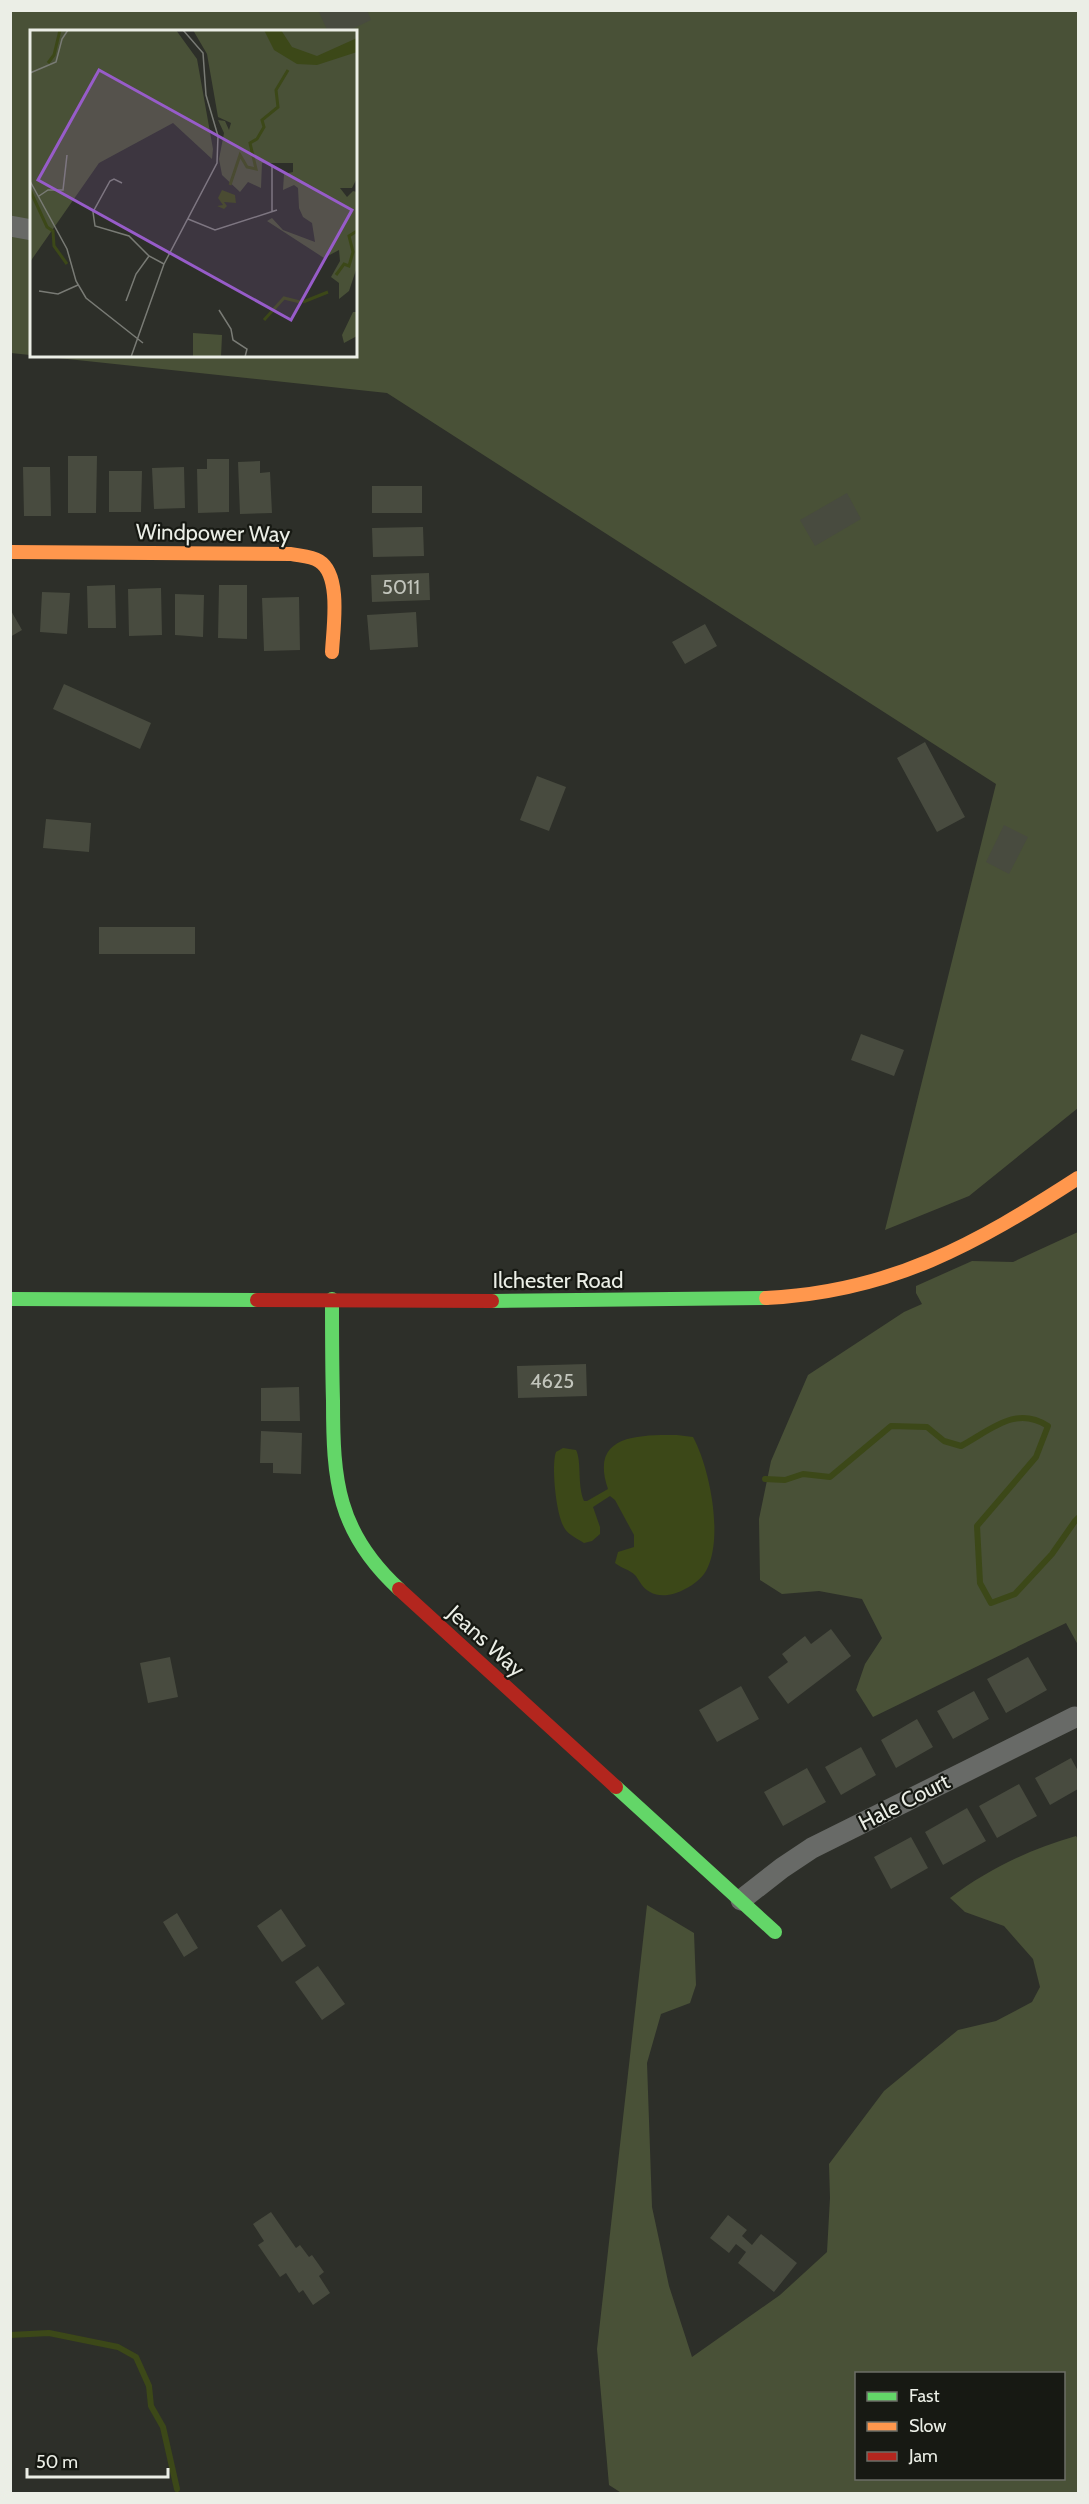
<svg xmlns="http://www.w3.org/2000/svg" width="1089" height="2504" font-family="Cabin,sans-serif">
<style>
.green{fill:#495137;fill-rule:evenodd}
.water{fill:#3c4818}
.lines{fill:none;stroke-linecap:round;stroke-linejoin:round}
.stream{stroke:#3c4818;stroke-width:6}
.building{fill:#484b3f}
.street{stroke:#686a67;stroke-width:21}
.fast{stroke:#63d668;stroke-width:14}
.slow{stroke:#ff974d;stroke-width:14}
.jam{stroke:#b3261e;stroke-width:14}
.labels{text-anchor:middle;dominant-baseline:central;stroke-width:4.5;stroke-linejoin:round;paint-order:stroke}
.number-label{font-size:20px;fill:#c2c5bc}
.street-label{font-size:22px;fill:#ebeee6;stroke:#171913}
.inset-river{fill:none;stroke:#3c4818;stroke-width:3}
.inset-road{fill:none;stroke:#797b75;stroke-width:1.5}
.view{fill:#975cc9;fill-opacity:0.15;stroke:#975cc9;stroke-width:3}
.inset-edge{fill:none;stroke:#ebeee6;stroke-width:3}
</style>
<rect width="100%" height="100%" fill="#2d2f29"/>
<!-- green -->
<path class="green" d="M 11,11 L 1078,11 L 1078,1108 L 969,1196 L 885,1230 L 996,784 L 387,393 L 11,353 ZM 32,32 L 356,32 L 356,356 L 32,356 Z
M 1078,1232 L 1078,1645 L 1066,1623 L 873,1717 L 856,1690 L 865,1664 L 882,1638 L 862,1599 L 819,1591 L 782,1594 L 760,1580 L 759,1519 L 771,1461 L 808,1375 L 904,1312 L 922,1304 L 916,1293 L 916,1286 L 972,1261 L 1013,1262 Z
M 1076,1836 L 1078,1839 L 1078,2493 L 623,2494 L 609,2485 L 597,2349 L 647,1905 L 694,1933 L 696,1985 L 690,2003 L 661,2014 L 647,2063 L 652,2207 L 669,2286 L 692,2357 L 780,2295 L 827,2252 L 830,2198 L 829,2164 L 884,2091 L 958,2030 L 996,2021 L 1032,2002 L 1040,1987 L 1033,1959 L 1004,1926 L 965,1912 L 950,1898 C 988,1869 1030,1849 1076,1836 ZM 856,2374 L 1064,2374 L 1064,2478 L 856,2478 Z"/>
<!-- water -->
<path class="water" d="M 677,1435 L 693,1437 C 710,1468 724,1539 706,1571 C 701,1579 693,1585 685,1589 C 675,1595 660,1598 650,1592 C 642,1588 640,1581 635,1575 C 630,1570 621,1568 615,1563 L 618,1552 L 634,1547 L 634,1535 L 615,1500 L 610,1496 L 593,1507 L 600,1527 L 600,1534 L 592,1541 L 584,1543 C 578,1539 569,1535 565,1529 C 556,1516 551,1466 556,1452 L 563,1448 L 576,1450 C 582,1462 577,1484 584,1501 L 587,1501 L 608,1489 C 589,1434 639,1435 677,1435 Z"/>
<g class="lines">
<!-- stream -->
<path class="stream" d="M 765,1479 L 785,1480 L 803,1474 L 830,1477 L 891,1426 L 927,1427 L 944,1441 L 961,1446 C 991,1430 1015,1405 1048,1426 L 1036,1457 L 977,1526 L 980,1583 L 991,1603 L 1015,1594 L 1052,1554 L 1075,1521 L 1078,1518
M 10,2335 L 49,2333 L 118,2347 L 136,2357 L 149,2386 L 151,2406 L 163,2427 L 177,2489"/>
</g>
<!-- building -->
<path class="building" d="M 318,10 L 367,10 L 371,20 L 346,32 L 328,32 Z
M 68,456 L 97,456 L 96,513 L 68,513 Z
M 207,459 L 229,459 L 229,512 L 198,513 L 197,469 L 207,469 Z
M 260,461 L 260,473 L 270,472 L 272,513 L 240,514 L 238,462 Z
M 23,467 L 50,467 L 51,516 L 24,516 Z
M 184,467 L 185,508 L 154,509 L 152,468 Z
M 109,471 L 142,471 L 141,512 L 109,512 Z
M 372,486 L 422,486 L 422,513 L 372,513 Z
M 847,493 L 861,519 L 815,546 L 800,520 Z
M 423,527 L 424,556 L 373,557 L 372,528 Z
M 429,573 L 430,600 L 372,602 L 371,575 Z
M 115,585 L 116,628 L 88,628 L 87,586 Z
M 219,585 L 247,585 L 247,639 L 218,638 Z
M 161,588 L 162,635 L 129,636 L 128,589 Z
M 42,592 L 70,593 L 67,634 L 40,632 Z
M 175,594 L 204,595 L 203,637 L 175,635 Z
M 299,597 L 300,650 L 264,651 L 262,598 Z
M 10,609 L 22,630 L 10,637 Z
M 416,612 L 418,647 L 370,650 L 367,615 Z
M 705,624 L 717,646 L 685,664 L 672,642 Z
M 64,684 L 151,723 L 140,749 L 53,709 Z
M 925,742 L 965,817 L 937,832 L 897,758 Z
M 537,776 L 566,787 L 549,831 L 520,820 Z
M 46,819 L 91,823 L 89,852 L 43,848 Z
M 1004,825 L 1028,837 L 1009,874 L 986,862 Z
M 99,927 L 195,927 L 195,954 L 99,954 Z
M 861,1034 L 904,1050 L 894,1076 L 851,1060 Z
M 586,1364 L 587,1396 L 518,1398 L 517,1366 Z
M 299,1387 L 300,1421 L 261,1421 L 261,1388 Z
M 261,1431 L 302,1433 L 301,1474 L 273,1473 L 273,1463 L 260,1463 Z
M 831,1629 L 851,1656 L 788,1704 L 768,1677 L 788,1662 L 782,1654 L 805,1636 L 811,1644 Z
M 170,1657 L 178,1697 L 148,1703 L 140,1663 Z
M 1028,1657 L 1047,1690 L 1006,1713 L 987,1679 Z
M 741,1686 L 759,1719 L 717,1742 L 699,1710 Z
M 974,1691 L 989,1719 L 953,1739 L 937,1711 Z
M 917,1719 L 933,1747 L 896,1768 L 881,1740 Z
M 861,1747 L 876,1775 L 841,1795 L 825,1767 Z
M 1071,1758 L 1078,1771 L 1078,1789 L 1050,1805 L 1035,1778 Z
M 807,1768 L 826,1802 L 783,1826 L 764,1792 Z
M 1019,1784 L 1037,1816 L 997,1838 L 979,1806 Z
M 967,1808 L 986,1841 L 943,1865 L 925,1832 Z
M 911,1837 L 928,1868 L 891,1889 L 874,1857 Z
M 281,1909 L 306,1946 L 282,1962 L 257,1926 Z
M 177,1913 L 198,1948 L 184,1957 L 163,1922 Z
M 318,1966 L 345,2004 L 322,2020 L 295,1982 Z
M 271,2212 L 296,2248 L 300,2245 L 309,2257 L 312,2255 L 324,2272 L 319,2276 L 330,2293 L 313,2305 L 303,2290 L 299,2293 L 286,2273 L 280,2277 L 258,2245 L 264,2241 L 253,2224 Z
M 728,2215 L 747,2230 L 742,2236 L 752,2245 L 761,2234 L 797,2263 L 774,2292 L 738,2263 L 746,2252 L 736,2244 L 729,2253 L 710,2238 Z"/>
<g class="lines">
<!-- street -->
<path class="street" d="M 10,226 L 32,230
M 741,1900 L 782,1868 L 812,1848 L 1075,1717"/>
<!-- fast -->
<path class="fast" d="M 10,1299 L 257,1300
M 332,1299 C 332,1333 332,1367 333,1401 C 333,1480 337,1532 399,1589
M 492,1301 L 766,1298
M 616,1787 L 775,1932"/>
<!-- slow -->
<path class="slow" d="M 10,552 L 291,554 C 300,556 311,556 319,561 C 342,575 333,629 332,652
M 766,1298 C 891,1292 976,1244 1078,1178"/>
<!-- jam -->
<path class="jam" d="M 257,1300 L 492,1301
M 399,1589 L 616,1787"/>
</g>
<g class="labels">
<!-- number labels -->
<g class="number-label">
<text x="401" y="587">5011</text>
<text x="552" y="1381">4625</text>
</g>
<!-- street labels -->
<g class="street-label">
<text transform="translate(213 533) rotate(1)">Windpower Way</text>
<text x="558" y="1280">Ilchester Road</text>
<text transform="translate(486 1641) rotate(42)">Jeans Way</text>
<text transform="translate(904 1802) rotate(-27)">Hale Court</text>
</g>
</g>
<!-- overview -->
<g transform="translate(30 30)">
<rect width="327" height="327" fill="#2d2f29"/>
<path d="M 0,0 L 146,0 L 167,29 L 183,119 L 182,129 L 143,93 L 69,133 L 0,232 ZM 163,0 L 327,0 L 327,148 L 322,158 L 310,158 L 317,167 L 323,161 L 327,162 L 327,237 L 319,261 L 309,269 L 309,253 L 301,247 L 310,231 L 309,220 L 294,228 L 237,191 L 242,188 L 253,200 L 285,212 L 282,193 L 273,187 L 269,178 L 268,158 L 264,155 L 253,160 L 254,144 L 263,142 L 263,133 L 232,133 L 231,158 L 218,152 L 210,162 L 192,145 L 189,129 L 194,103 L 188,90 L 195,91 L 199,100 L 201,93 L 188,87 L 177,24 ZM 323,282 L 327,282 L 327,306 L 314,313 L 312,305 ZM 163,303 L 192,305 L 191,327 L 163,327 Z" fill="#495137"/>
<path d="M 234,0 L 251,0 L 262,17 L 287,26 L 327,8 L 327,22 L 287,35 L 267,34 L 244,20 ZM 192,160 L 205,165 L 206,173 L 194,172 L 197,176 L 194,179 L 187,176 L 193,175 L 188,168 Z" fill="#3c4818"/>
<path class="inset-river" d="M 18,33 L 24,25 L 30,0M 200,155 L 210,125 L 217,137 L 226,139 L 220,113 L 227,109 L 234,97 L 232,90 L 248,77 L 246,60 L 258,40M 0,160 L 17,197 L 23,201 L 24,216 L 37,234M 306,245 L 314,234 L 319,236 L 323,222 L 319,206 L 327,201M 273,272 L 298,262M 234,290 L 254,268 L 270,272"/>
<path class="inset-road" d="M 0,43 L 26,32 L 32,9 L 38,0M 0,151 L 37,219 L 46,251 L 56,268 L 113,313M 92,153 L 84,149 L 80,151 L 63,182 L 65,196 L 99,206 L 119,226 L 134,234M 9,166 L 18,160 L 33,160 L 37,125M 242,181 L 242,137M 158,189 L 185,200 L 247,180M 9,261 L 28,264 L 48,255M 96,271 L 106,244 L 119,226M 189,280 L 201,299 L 203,310 L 217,319 L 215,327M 101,327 L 134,234 L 187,133 L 188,106 L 176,65 L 173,23 L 153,0"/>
<path class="view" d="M 69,40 L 322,180 L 261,290 L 8,150 Z"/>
<rect width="327" height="327" class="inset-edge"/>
</g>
<!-- border -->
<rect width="1089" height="2504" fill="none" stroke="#ebeee6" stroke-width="24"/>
<!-- legend -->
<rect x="855" y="2372" width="210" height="108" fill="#171913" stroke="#6c6e67" stroke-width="1.5"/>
<rect x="867" y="2392" width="30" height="9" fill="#63d668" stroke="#6c6e67" stroke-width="1.5"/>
<text x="909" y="2402" font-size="18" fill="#ebeee6">Fast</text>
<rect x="867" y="2422" width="30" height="9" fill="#ff974d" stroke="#6c6e67" stroke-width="1.5"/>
<text x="909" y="2432" font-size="18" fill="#ebeee6">Slow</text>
<rect x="867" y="2452" width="30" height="9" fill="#b3261e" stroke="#6c6e67" stroke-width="1.5"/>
<text x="909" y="2462" font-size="18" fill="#ebeee6">Jam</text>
<!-- scale -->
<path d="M27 2468v9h141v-9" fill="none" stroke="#ebeee6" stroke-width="3"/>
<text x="36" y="2468" font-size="18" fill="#ebeee6" stroke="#171913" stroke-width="4.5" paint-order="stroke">50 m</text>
</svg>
